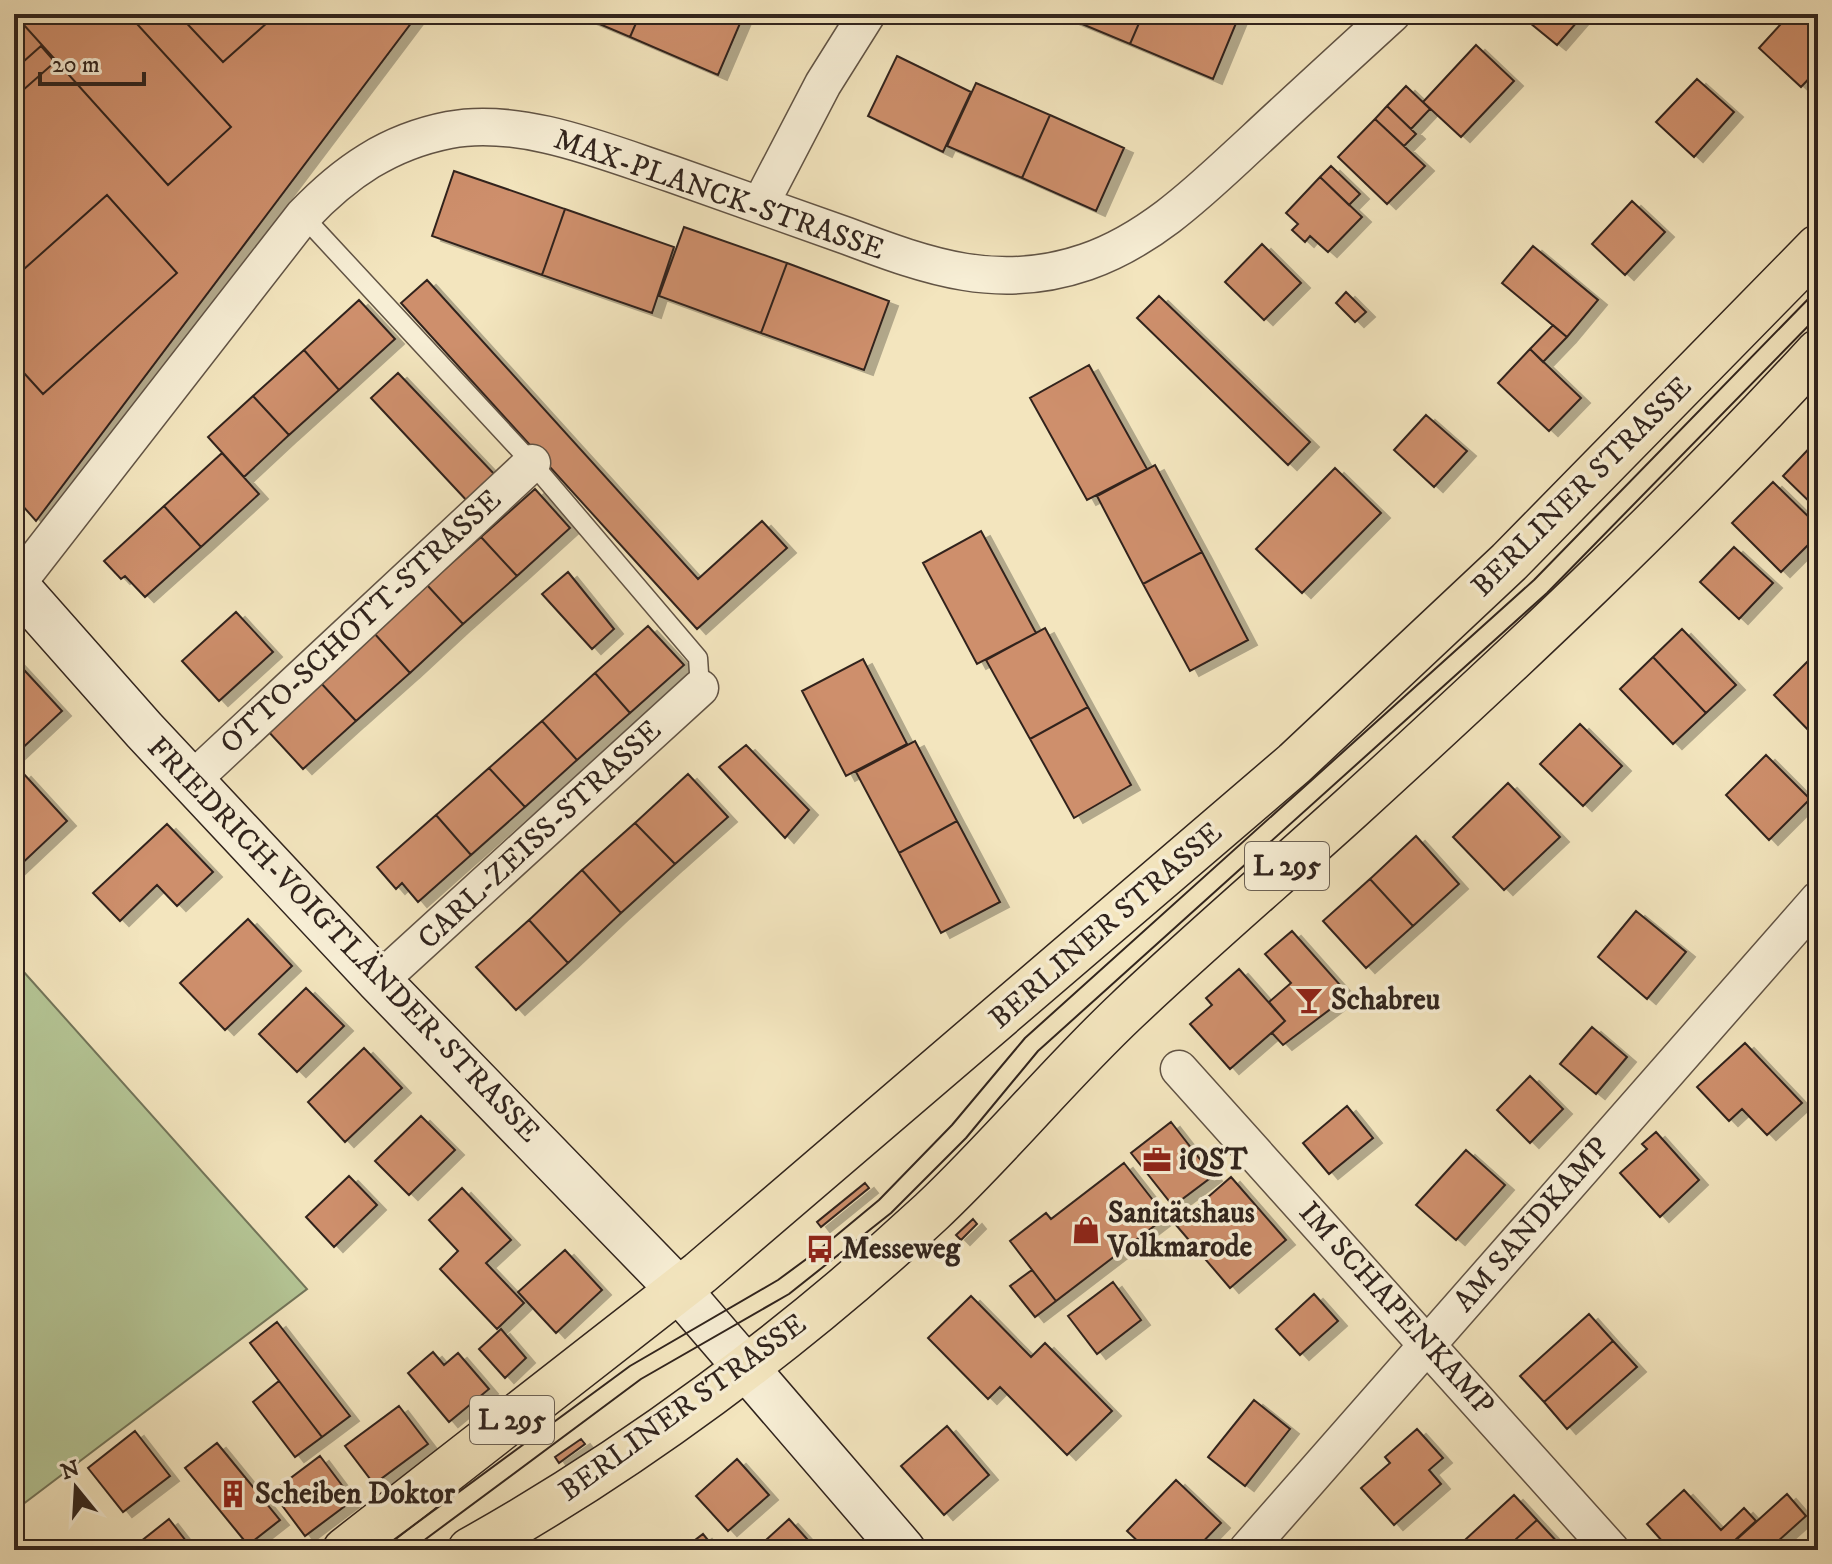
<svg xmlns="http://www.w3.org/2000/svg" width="1832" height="1564" font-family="'IM FELL DW Pica',serif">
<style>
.green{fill:#b5c696;stroke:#73755a;stroke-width:2}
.building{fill:#ce8f6c;stroke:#31241d;stroke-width:2;filter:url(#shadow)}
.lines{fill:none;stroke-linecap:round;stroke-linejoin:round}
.service-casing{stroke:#625445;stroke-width:21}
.minor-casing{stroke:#625445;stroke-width:39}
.secondary-casing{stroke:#31241d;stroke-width:47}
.primary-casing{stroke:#31241d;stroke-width:47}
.service{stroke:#f7eed5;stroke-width:18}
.minor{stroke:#f7eed5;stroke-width:36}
.secondary{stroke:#f7eed5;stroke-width:44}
.primary{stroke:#f3e5be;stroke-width:44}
.tram{stroke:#31241d;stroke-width:2}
.labels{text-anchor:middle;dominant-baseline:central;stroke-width:7;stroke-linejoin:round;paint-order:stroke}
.shield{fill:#f7eed5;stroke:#6c6154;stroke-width:2}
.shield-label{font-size:28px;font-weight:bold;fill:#31241d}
.street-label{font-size:30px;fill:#31241d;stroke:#f7eed5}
.poi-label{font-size:30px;font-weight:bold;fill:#31241d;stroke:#f7eed5;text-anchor:start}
</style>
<defs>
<filter id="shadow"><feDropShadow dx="9" dy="5" stdDeviation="0" flood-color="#0004"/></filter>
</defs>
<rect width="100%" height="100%" fill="#f3e5be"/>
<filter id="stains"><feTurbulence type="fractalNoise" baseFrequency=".0025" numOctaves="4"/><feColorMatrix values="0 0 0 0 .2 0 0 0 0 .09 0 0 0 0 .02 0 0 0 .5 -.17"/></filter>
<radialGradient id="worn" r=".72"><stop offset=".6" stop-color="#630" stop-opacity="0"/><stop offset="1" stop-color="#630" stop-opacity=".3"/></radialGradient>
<!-- green -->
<path class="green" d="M 14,961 L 307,1289 L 14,1511 Z"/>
<!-- building -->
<path class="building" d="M 14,14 L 128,14 L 231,127 L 168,185 Z
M 14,14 L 418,14 L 36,521 L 14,496 Z
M 178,14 L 277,14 L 223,62 Z
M 576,14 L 640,14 L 630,37 Z
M 640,14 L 744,14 L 718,75 L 630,37 Z
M 1058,14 L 1143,14 L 1130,44 Z
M 1143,14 L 1234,14 L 1239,16 L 1213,79 L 1130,44 Z
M 1519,14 L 1584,14 L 1557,45 Z
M 1790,14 L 1804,14 L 1818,28 L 1818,69 L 1801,87 L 1759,48 Z
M 1476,45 L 1514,81 L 1461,137 L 1423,102 Z
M 41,46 L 55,62 L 14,98 L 14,70 Z
M 897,56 L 971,92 L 943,152 L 868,116 Z
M 1697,79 L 1734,112 L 1694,157 L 1656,122 Z
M 976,83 L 1050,115 L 1022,178 L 947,146 Z
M 1406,86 L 1430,109 L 1411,129 L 1387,106 Z
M 1387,106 L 1416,134 L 1404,146 L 1375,119 Z
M 1050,115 L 1124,148 L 1096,211 L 1022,178 Z
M 1375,119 L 1425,166 L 1387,204 L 1338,157 Z
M 1331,166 L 1360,194 L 1349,205 L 1320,177 Z
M 454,171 L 565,209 L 542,275 L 432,236 Z
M 1320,177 L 1362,217 L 1328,252 L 1310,236 L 1305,242 L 1292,230 L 1298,224 L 1286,213 Z
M 107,195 L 177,273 L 43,394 L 14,362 L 14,278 Z
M 1632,201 L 1665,232 L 1625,275 L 1592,244 Z
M 565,209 L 674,247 L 652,313 L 542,275 Z
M 684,227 L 787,263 L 761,333 L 659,296 Z
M 1262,244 L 1301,283 L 1264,320 L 1225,282 Z
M 1533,246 L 1598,300 L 1567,337 L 1502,283 Z
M 787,263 L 889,301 L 864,370 L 761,333 Z
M 427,280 L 698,579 L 762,521 L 787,548 L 697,629 L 401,303 Z
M 1346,292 L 1366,312 L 1355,322 L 1336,303 Z
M 1159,296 L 1310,442 L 1288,465 L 1137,318 Z
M 359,300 L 395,339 L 339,390 L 304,350 Z
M 1553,325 L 1567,337 L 1543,362 L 1530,349 Z
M 1530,349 L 1581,398 L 1549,431 L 1498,383 Z
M 304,350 L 339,390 L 289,435 L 253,396 Z
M 1089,365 L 1147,469 L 1087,500 L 1030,398 Z
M 398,373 L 497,477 L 469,503 L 371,398 Z
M 253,396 L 289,435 L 244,477 L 208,437 Z
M 1426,415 L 1467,451 L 1434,487 L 1394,450 Z
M 1818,439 L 1818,510 L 1783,476 Z
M 222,453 L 259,494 L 201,547 L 164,506 Z
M 1155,465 L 1202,552 L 1143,584 L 1097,496 Z
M 1335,468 L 1381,513 L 1302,593 L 1256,549 Z
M 1773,482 L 1818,526 L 1818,535 L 1781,572 L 1732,523 Z
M 535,489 L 570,528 L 517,576 L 481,537 Z
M 164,506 L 201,547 L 145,597 L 125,576 L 121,579 L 104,561 Z
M 981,531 L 1036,633 L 977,664 L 923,563 Z
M 481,537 L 517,576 L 463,624 L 427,585 Z
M 1734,547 L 1773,583 L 1739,619 L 1700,582 Z
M 1202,552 L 1248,640 L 1190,671 L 1143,584 Z
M 568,572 L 614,629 L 592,649 L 542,594 Z
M 427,585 L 463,624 L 410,673 L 374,633 Z
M 236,612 L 273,652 L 219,701 L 182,661 Z
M 648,626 L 684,665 L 630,713 L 595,673 Z
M 1045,628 L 1088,707 L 1030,739 L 986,660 Z
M 1682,629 L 1736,685 L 1706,713 L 1653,657 Z
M 374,633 L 410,673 L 356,721 L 320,682 Z
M 1653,657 L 1706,713 L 1673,744 L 1620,689 Z
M 1811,658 L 1818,665 L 1817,739 L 1774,695 Z
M 14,659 L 62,711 L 14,756 Z
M 863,659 L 907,744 L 846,776 L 802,691 Z
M 595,673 L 630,713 L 577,760 L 542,721 Z
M 320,682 L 356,721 L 303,769 L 267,730 Z
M 1088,707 L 1131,785 L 1074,818 L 1030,739 Z
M 542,721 L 577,760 L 525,807 L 489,768 Z
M 1580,724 L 1622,766 L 1583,806 L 1540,764 Z
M 915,741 L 957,821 L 899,853 L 856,772 Z
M 746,745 L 809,810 L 785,838 L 719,767 Z
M 1766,755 L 1810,799 L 1769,840 L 1726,795 Z
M 489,768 L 525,807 L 471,855 L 436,815 Z
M 22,772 L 67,821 L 14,871 L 14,780 Z
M 688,774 L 728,817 L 675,864 L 635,823 Z
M 1508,783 L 1560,837 L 1504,890 L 1453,837 Z
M 436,815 L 471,855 L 418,902 L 402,883 L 396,889 L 377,867 Z
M 957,821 L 1000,902 L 941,933 L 899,853 Z
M 635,823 L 675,864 L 621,913 L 582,870 Z
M 167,824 L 213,872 L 177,906 L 157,885 L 120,921 L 93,893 Z
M 1416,836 L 1459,884 L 1413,926 L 1370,879 Z
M 582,870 L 621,913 L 568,963 L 529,920 Z
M 1370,879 L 1413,926 L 1366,968 L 1323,921 Z
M 1636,911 L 1686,952 L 1647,999 L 1598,957 Z
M 248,919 L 292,966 L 225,1030 L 180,983 Z
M 529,920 L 568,963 L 516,1010 L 476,967 Z
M 1292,931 L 1349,995 L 1283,1045 L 1272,1033 L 1285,1021 L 1269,1002 L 1291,983 L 1265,954 Z
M 1239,969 L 1285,1021 L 1230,1069 L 1190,1024 L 1212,1005 L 1206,998 Z
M 306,988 L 344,1026 L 297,1072 L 259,1034 Z
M 1592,1027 L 1627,1057 L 1596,1094 L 1560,1064 Z
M 1745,1043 L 1802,1103 L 1767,1135 L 1742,1109 L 1729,1121 L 1697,1087 Z
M 364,1048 L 402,1088 L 345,1142 L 308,1102 Z
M 1530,1076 L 1563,1109 L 1530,1143 L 1497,1110 Z
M 1347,1106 L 1373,1138 L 1329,1174 L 1303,1143 Z
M 421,1116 L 455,1150 L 409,1195 L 375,1161 Z
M 1171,1122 L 1213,1176 L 1173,1206 L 1131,1153 Z
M 1656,1132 L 1699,1180 L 1660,1217 L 1620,1173 L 1647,1149 L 1642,1144 Z
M 1466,1150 L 1505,1185 L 1456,1240 L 1416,1205 Z
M 1124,1163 L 1166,1217 L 1056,1301 L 1010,1241 L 1046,1213 L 1051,1219 Z
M 349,1176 L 377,1205 L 334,1247 L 306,1217 Z
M 1231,1177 L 1286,1240 L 1230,1288 L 1176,1225 Z
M 865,1183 L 869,1188 L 821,1227 L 817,1222 Z
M 462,1188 L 511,1240 L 486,1263 L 524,1303 L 497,1329 L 440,1269 L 458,1251 L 429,1220 Z
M 973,1219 L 977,1224 L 961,1240 L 956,1235 Z
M 565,1250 L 602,1290 L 556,1333 L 518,1292 Z
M 1032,1270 L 1056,1301 L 1035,1317 L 1010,1286 Z
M 1113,1282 L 1141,1320 L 1097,1354 L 1068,1316 Z
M 1314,1294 L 1338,1321 L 1300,1355 L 1276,1329 Z
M 971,1296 L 1031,1357 L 1045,1343 L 1112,1411 L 1067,1455 L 1000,1387 L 988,1399 L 928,1338 Z
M 1589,1314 L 1613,1341 L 1544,1402 L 1520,1376 Z
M 277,1322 L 350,1416 L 322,1437 L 250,1343 Z
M 501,1329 L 526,1358 L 505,1378 L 479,1349 Z
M 1613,1341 L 1637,1367 L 1567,1429 L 1544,1402 Z
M 433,1352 L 444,1365 L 458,1353 L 489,1389 L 449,1422 L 408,1373 Z
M 279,1381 L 322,1437 L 295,1457 L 253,1402 Z
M 1254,1400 L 1290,1429 L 1245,1486 L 1208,1457 Z
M 399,1406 L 428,1444 L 374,1484 L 345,1446 Z
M 947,1426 L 989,1475 L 944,1515 L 901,1466 Z
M 1417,1429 L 1443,1458 L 1429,1470 L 1441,1484 L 1394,1525 L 1361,1488 L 1390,1463 L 1385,1457 Z
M 135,1431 L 170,1476 L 123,1512 L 88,1468 Z
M 581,1439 L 585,1444 L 559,1463 L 555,1457 Z
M 217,1443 L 280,1520 L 248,1545 L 185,1468 Z
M 320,1456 L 353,1500 L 305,1536 L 272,1492 Z
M 737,1459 L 769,1495 L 728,1531 L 696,1496 Z
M 1176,1480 L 1221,1523 L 1195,1550 L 1147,1550 L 1127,1531 Z
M 1684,1490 L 1721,1530 L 1744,1508 L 1756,1521 L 1724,1550 L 1670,1550 L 1647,1524 Z
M 1787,1494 L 1806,1516 L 1768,1550 L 1725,1550 Z
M 1514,1495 L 1537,1520 L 1504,1550 L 1454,1550 Z
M 169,1519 L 193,1550 L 146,1550 L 140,1542 Z
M 789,1519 L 817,1550 L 755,1550 Z
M 1537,1520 L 1560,1545 L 1554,1550 L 1504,1550 Z
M 703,1534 L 716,1550 L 682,1550 Z"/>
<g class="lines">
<defs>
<path id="service" d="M 303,216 L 532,463 L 698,658 L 700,688"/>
<path id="minor" d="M 760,205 L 823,84 L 867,14
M 16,585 L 303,216 C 345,172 388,142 449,130 C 520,116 606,152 672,174 C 730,194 788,215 847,236 C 929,267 999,292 1086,262 C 1153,239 1204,187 1255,140 C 1300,98 1346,56 1392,14
M 191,781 L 532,463
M 379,981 L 700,688
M 1179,1069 L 1611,1550
M 1247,1550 L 1818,900"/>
<path id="secondary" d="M 14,583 L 144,730 L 379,981 L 679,1290 L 903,1550"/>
<path id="primary" d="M 345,1550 L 700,1273 L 1295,763 L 1509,562 L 1818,247
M 470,1550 C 633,1459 794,1339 931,1212 C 999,1148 1059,1074 1127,1010 C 1200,941 1276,876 1350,809 C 1511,662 1671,513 1818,352"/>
</defs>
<!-- service casing -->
<use href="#service" class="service-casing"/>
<!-- minor casing -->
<use href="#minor" class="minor-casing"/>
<!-- secondary casing -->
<use href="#secondary" class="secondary-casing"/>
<!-- primary casing -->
<use href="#primary" class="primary-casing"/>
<!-- service -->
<use href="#service" class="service"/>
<!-- minor -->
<use href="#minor" class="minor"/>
<!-- secondary -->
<use href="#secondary" class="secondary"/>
<!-- primary -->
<use href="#primary" class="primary"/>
<!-- tram -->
<path class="tram" d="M 380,1550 L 630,1366 L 778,1280 L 820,1249 L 879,1200 L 952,1125 L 1025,1038 L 1534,580 L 1818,289
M 411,1550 L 641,1379 L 789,1294 L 891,1213 L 966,1138 L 1038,1051 L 1547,593 L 1818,316"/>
</g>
<!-- icons -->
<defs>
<symbol id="bar-bare" viewBox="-9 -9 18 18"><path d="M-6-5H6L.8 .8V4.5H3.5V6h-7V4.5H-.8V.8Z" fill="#8f2418" stroke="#f7eed5" stroke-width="2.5" paint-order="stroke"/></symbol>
<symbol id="office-bare" viewBox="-9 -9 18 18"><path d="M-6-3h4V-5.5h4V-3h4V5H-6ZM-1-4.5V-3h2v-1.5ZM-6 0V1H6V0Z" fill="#8f2418" stroke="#f7eed5" stroke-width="2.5" paint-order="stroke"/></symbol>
<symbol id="shop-bare" viewBox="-9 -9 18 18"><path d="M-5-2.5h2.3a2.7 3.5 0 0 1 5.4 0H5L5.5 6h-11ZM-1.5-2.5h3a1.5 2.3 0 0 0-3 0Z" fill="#8f2418" stroke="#f7eed5" stroke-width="2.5" paint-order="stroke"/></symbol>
<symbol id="bus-bare" viewBox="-9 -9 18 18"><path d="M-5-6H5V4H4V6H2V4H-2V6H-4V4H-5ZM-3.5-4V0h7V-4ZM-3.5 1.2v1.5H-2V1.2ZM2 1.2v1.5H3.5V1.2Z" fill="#8f2418" stroke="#f7eed5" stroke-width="2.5" paint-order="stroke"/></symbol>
<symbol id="building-bare" viewBox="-9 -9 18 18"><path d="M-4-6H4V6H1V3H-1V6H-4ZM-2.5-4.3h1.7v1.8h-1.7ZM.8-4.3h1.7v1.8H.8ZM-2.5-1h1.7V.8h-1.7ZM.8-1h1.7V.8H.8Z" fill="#8f2418" stroke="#f7eed5" stroke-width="2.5" paint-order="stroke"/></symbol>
</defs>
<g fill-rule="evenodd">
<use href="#bar-bare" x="1289" y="980" width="40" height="40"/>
<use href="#office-bare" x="1137" y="1140" width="40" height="40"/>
<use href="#shop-bare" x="1066" y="1210" width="40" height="40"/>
<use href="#bus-bare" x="800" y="1229" width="40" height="40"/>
<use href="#building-bare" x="213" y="1474" width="40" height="40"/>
</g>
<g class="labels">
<!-- shield labels -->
<g class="shield">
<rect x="1245" y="842" width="84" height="48" rx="6"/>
<rect x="470" y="1396" width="84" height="48" rx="6"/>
</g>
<g class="shield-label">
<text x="1287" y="866">L 295</text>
<text x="512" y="1420">L 295</text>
</g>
<!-- street labels -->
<g class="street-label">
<text transform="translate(719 195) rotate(19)">MAX-PLANCK-STRASSE</text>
<text transform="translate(1582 487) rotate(-45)">BERLINER STRASSE</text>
<text transform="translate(361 622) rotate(-43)">OTTO-SCHOTT-STRASSE</text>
<text transform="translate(540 835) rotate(-43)">CARL-ZEISS-STRASSE</text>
<text transform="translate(1106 926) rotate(-41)">BERLINER STRASSE</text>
<text transform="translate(343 940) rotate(46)">FRIEDRICH-VOIGTLÄNDER-STRASSE</text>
<text transform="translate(1532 1225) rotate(-49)">AM SANDKAMP</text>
<text transform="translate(1396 1309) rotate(48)">IM SCHAPENKAMP</text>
<text transform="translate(683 1408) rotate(-36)">BERLINER STRASSE</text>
</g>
<!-- poi labels -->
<g class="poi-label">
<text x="1331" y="1000">Schabreu</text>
<text x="1179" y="1160">iQST</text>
<text x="1108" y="1213">Sanitätshaus<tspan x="1108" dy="34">Volkmarode</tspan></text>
<text x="842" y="1249">Messeweg</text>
<text x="255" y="1494">Scheiben Doktor</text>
</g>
</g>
<!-- margin -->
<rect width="1832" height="1564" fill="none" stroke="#f3e5be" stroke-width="48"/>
<rect x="16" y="16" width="1800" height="1532" fill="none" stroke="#31241d" stroke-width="4"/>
<rect x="24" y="24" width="1784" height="1516" fill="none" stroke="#31241d" stroke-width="2"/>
<!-- north arrow -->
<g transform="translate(76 1488) rotate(342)" stroke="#f7eed5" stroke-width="6" paint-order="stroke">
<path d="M0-6L14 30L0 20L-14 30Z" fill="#31241d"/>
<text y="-12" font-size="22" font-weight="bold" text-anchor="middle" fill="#31241d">N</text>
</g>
<!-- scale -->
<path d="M40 72v12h104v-12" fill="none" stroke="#31241d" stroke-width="4"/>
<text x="52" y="72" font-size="24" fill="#31241d" stroke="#f7eed5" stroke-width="6" paint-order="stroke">20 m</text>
<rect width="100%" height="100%" filter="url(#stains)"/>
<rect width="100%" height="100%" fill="url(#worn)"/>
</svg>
